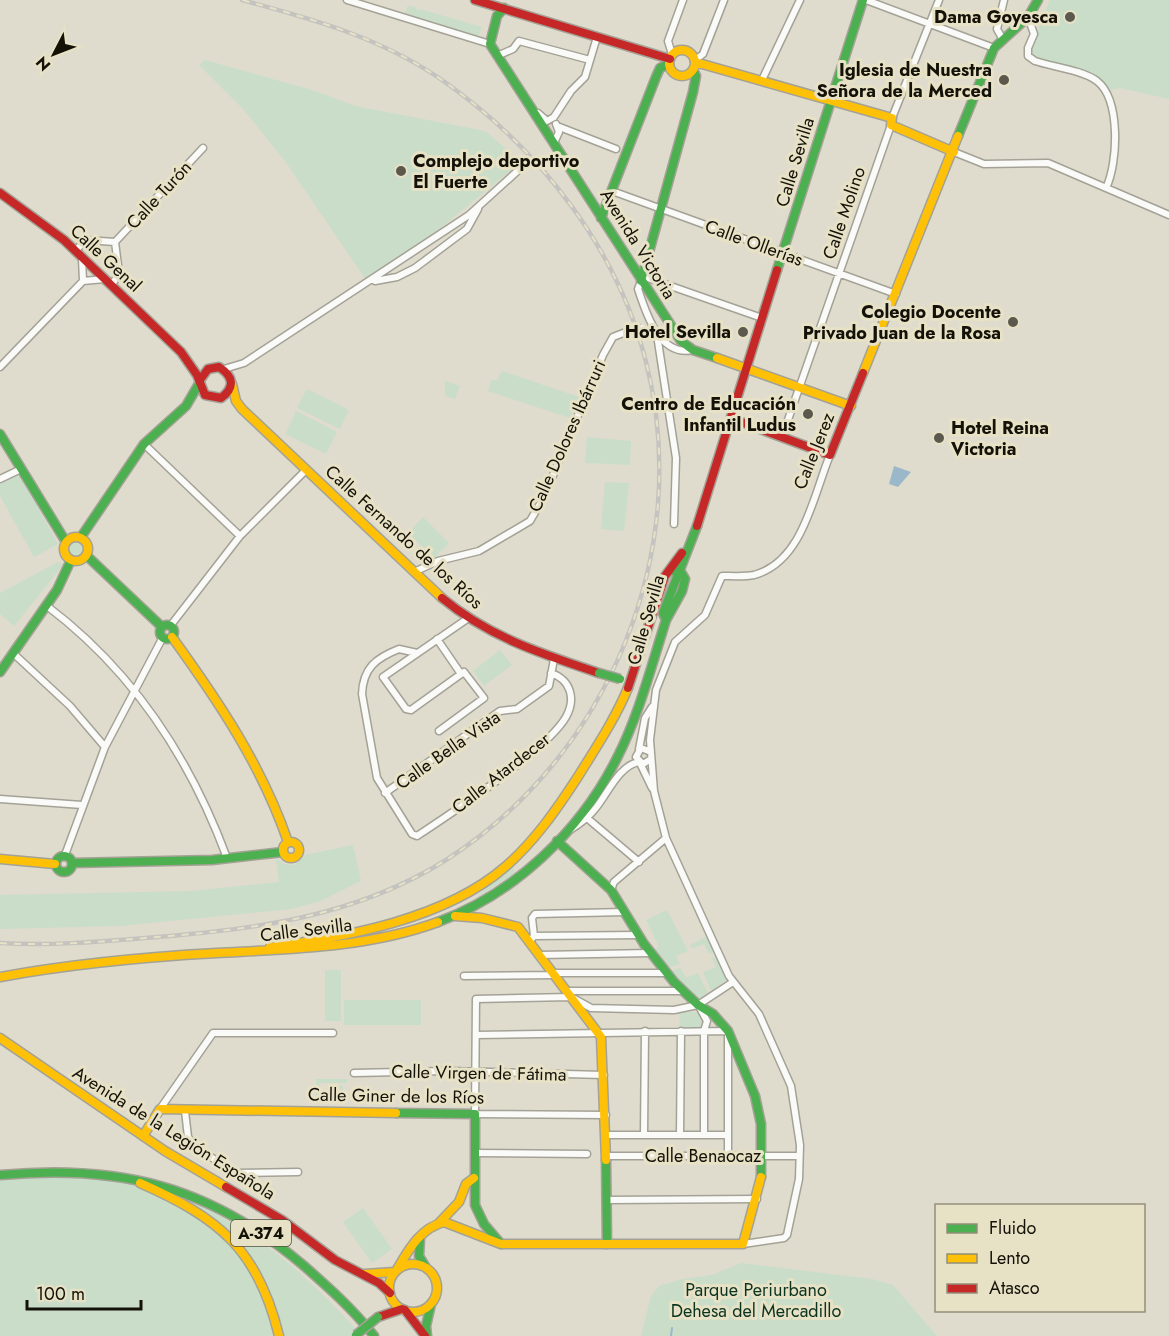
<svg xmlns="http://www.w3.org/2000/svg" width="1169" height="1336" font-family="Jost,sans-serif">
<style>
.green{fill:#c9ddc9}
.water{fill:#9bb8cb}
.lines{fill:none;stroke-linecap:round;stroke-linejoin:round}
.stream{stroke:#9bb8cb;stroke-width:2}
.street-casing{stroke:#a4a296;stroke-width:9}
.fast-casing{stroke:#a4a296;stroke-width:11}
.slow-casing{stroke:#a4a296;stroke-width:11}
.jam-casing{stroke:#a4a296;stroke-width:11}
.street{stroke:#fafaf8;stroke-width:6}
.fast{stroke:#4caf50;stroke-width:8}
.slow{stroke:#ffc107;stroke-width:8}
.jam{stroke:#c62828;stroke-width:8}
.rail-casing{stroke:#c5c3bf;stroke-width:4.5}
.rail{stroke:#e7e1c5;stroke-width:2;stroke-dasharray:7;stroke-linecap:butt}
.street-bridge-casing{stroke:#a4a296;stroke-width:9;stroke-linecap:butt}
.fast-bridge-casing{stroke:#a4a296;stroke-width:11;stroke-linecap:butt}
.street-bridge{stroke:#fafaf8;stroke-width:6}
.fast-bridge{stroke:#4caf50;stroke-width:8}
.poi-dot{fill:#5b594d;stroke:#e7e1c5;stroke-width:2}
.labels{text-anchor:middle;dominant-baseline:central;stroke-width:6;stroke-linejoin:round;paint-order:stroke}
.shield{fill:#e7e1c5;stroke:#535041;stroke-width:1.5}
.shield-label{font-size:16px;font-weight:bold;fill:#141208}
.poi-label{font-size:18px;font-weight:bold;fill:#141208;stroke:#e7e1c5;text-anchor:end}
.street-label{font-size:18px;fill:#141208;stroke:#e7e1c5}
.park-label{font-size:18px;fill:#0b3420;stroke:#e7e1c5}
</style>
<rect width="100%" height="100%" fill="#dfdccd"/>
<!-- green -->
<path class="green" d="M 1050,0 L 1169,0 L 1169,99 L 1120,88 L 1109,90 C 1092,66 1059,67 1034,57 L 1031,48 Z
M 408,5 L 417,8 L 416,10 L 420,9 L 482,27 L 479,35 L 475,36 L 413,16 L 414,20 L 404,16 Z
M 205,60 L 315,91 L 355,106 L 485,131 L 521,162 L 438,230 L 366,280 L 285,161 L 243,109 L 199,65 Z
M 502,371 L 579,397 L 570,418 L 488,391 L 491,380 L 497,380 Z
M 445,381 L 460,386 L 455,399 L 445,396 Z
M 307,389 L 349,410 L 340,429 L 297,408 Z
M 296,411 L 337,432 L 326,454 L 285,434 Z
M 587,437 L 631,441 L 630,465 L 585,463 Z
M 19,474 L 58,544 L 34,557 L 0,496 L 0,483 Z
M 605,482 L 629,483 L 624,531 L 601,529 Z
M 423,517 L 449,543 L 434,558 L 408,533 Z
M67 549a8 8 0 1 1 16 0a8 8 0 1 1-16 0Z
M 58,562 L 63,565 L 14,626 L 0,614 L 0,593 Z
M 500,650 L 512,665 L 484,686 L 473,671 Z
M 353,845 L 361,881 L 321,901 L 292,909 L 120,926 L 0,929 L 0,895 L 191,891 L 279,882 L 276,859 L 285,864 L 294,865 L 305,855 Z
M 513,868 L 515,874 L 474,899 L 509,869 Z
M 667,910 L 688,951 L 676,956 L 680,964 L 666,968 L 652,950 L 659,947 L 646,920 Z
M 707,936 L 714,952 L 709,954 L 704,944 L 692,949 L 690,945 Z
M 716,956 L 726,980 L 711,991 L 703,972 L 716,967 L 712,958 Z
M 680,968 L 686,978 L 698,973 L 708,993 L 699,999 L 694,997 L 670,971 Z
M 325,970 L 341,970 L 341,1021 L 325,1021 Z
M 344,1000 L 421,1000 L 421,1025 L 344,1025 Z
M 679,1012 L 697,1012 L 702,1016 L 704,1025 L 699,1028 L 680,1028 Z
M 316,1079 L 347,1079 L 347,1083 L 320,1083 L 320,1099 L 316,1099 Z
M 327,1085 L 343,1086 L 343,1095 L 327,1095 Z
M 46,1176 C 78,1177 110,1179 141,1186 C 232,1206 302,1269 362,1336 L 0,1336 L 0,1180 Z
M 363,1208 L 392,1249 L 372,1263 L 343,1222 Z
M 741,1263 L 872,1279 L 893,1285 L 937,1336 L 641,1336 L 651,1296 L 659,1286 L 682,1279 L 712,1275 Z"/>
<!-- water -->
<path class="water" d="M 894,466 L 911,472 L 898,487 L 889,484 Z"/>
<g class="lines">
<!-- stream -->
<path class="stream" d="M 671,1336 L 672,1328"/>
<defs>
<path id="street" d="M 347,0 L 490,44
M 866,0 L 994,48
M 1028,17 L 1034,34 L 1028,48 L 1028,56 L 1035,61 C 1053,67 1082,70 1097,81 C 1121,100 1118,163 1106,188
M 1002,38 L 997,29 L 1004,0
M 672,54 L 668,41 L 683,0
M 497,56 L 513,49 L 519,41 L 590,60
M 694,61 L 703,54 L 724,0
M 762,80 L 800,0
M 538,113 L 547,121 L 554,117
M 554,117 L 571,91 L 585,77 L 597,37
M 892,118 L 939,0
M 557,126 L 616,149
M 554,143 L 559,132 L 556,124
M 954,152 L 984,164 L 1048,163 L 1169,215
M 612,191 L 896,294
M 75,251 L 86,240 L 115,242 L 203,148
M 82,258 L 83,281
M 642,276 L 762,318
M 375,281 L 397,277 L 415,268 L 467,229 L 478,209
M 641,281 L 638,289 C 646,313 659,357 693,350
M 112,285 L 119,273 L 115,242
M 657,335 L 676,458 L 674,524
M 0,367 L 83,281 L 105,279
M 224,369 L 244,363 L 469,215 L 523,166
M 782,437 L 891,125
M 144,444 L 240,536
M 0,479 L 21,469
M 414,572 L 438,561 L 479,551 L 530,521 L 544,497 L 603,355 L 613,337 L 626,332
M 47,606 C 133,671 190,758 227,858
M 171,625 L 240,536 L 306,470
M 437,639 L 461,674 L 464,672 L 484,698 L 439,731
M 417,653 L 399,649 C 376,658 363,668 362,694 L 377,778 L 412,834 L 417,836 C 452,813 547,750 566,717 C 576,699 571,680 551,673
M 14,654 L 70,706 L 105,747
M 461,674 L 411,710 L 406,709 L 383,677 L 467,619
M 639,749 L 645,718 L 652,707
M 651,752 L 641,748 L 636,757 L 643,764 L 651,759
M 640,763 L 652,788
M 385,793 L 500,711 L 517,709 L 549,686 L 554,659
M 0,799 L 82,805
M 587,818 L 639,862
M 570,830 C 580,824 588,818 595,809 C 607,795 619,765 639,762
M 65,855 L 105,747 L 163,637
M 611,890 L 614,882 L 666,838
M 534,936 L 639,935
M 529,942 L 534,936 L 532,918 L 535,914 L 625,912
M 539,955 L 651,953
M 553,973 L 667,973
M 464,976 L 555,975
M 567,991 L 684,991
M 700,1008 L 707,1021 L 704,1031 L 704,1135
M 476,1035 L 728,1031 L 728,1156
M 354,1073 L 447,1071 L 604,1075
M 160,1109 L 213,1033 L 333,1033
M 185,1111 L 188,1137 L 195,1147 L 236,1173 L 298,1172
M 606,1115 L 475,1114 L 476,999 L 571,997 L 591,1008 L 674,1010 L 698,1005 L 733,982
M 605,1135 L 727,1135
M 644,1135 L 645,1031
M 680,1135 L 681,1031
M 475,1153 L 587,1154
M 606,1156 L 799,1156
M 607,1200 L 757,1199
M 743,1244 L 784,1238 L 787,1235 L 799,1179 L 800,1145 L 791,1086 L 759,1014 L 729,976 L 718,952 L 666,838 L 654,791 L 650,740 L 656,690 L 675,642 L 705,615 L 722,576 C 732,576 744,577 754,575 C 803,562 813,496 830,455"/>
<path id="fast" d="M 504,8 L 497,16 L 490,44 L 681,341 L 693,350 L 717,358
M 958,136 L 994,48 L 1028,17 L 1038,0
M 601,218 L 656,77 L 660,68 L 669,64
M 777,270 L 863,0
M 641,281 L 693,92 L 696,76 L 693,70
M 0,434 L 66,542
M 81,537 L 144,444 L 186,406 L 200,382
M 87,556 L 162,627
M 666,620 L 682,591 L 685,579 L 681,572 L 673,571
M160 632a7 7 0 1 1 14 0a7 7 0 1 1-14 0Z
M 0,672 L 57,590 L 71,560
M 557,841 L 611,890 L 644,944 L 674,982 L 698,1005 L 713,1014 L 728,1031 L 755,1096 L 761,1124 L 761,1177
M56 864a8 8 0 1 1 16 0a8 8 0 1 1-16 0Z
M 73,863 L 212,860 L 283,852
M 438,922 C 514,894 580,832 617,758 C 639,715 651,667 666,620 L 663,613 L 697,526
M 396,1113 L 475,1114 L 475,1205 L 484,1224 L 501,1244
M 606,1160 L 607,1244
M 0,1175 C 120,1164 209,1186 303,1265 C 328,1287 353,1309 374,1336
M 420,1238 L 419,1256 L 425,1266
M 427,1336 L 426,1326 L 431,1304"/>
<path id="slow" d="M669 63a13 13 0 1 1 26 0a13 13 0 1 1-26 0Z
M 695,62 L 892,118 L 891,125 L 954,152
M 717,358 L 851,406
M 863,373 L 958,136
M 232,384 L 236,401 L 242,409 L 442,598
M64 549a12 12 0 1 1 24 0a12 12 0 1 1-24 0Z
M 172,637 C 219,702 262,766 288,842
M283 850a8 8 0 1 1 16 0a8 8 0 1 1-16 0Z
M 0,859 L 55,864
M 455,916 L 482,918 L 518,927 L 601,1037 L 606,1160
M 270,947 C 346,937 445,919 505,867 C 535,841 557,809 579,775 C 597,746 615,719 628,688
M 0,977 C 71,964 145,957 217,953 C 291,949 367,948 438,922
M 0,1038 L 165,1151 L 226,1187
M 143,1136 L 160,1109 L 396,1113
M 140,1183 C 219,1218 258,1249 279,1336
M 439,1223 L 459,1202 L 466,1184 L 474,1178
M389 1288a24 24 0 1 1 48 0a24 24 0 1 1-48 0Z
M 396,1271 C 408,1251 420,1228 444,1222 L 501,1244 L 743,1244 L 761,1177
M 365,1274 L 394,1272"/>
<path id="jam" d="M 475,0 L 670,59
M 0,193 L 64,240 L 181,352 L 197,375 L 205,395 L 221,398 C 236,387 233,376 219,367 L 208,369 L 200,380
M 733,419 L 830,455 L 863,373
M 697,526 L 777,270
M 442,598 C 489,637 542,654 599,673
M 628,688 L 665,576 L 682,553
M 226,1187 L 282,1220 L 335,1260 L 379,1283 L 390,1293
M 405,1310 L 425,1336
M 378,1317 L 402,1309"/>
</defs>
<!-- street casing -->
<use href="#street" class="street-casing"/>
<!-- fast casing -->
<use href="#fast" class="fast-casing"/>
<!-- slow casing -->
<use href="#slow" class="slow-casing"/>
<!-- jam casing -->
<use href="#jam" class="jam-casing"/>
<!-- street -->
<use href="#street" class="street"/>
<!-- fast -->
<use href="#fast" class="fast"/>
<!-- slow -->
<use href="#slow" class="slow"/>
<!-- jam -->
<use href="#jam" class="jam"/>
<defs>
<path id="rail" d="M 0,943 C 48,946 97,942 145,938 C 250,930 354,918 446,860 C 609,756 694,550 646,362 C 618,250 542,152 449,85 C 386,39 316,20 242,0"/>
</defs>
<!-- rail casing -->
<use href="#rail" class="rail-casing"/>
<!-- rail -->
<use href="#rail" class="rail"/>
<defs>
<path id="street-bridge" d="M 626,332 L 642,328"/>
<path id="fast-bridge" d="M 599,673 L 620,679
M 356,1335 L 378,1317"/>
</defs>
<!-- street-bridge casing -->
<use href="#street-bridge" class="street-bridge-casing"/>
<!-- fast-bridge casing -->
<use href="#fast-bridge" class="fast-bridge-casing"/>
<!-- street-bridge -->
<use href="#street-bridge" class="street-bridge"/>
<!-- fast-bridge -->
<use href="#fast-bridge" class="fast-bridge"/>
</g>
<!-- markers -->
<g class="poi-dot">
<circle cx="1070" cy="17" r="6"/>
<circle cx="1004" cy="80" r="6"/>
<circle cx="401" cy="171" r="6"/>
<circle cx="1013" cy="322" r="6"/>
<circle cx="743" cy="332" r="6"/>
<circle cx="808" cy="414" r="6"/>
<circle cx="939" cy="438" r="6"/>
</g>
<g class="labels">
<!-- shield labels -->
<rect class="shield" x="231" y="1220" width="60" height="26" rx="4.5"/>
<g class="shield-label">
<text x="261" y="1233">A-374</text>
</g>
<!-- poi labels -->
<g class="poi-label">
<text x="1058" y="17">Dama Goyesca</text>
<text x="992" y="70">Iglesia de Nuestra<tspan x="992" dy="21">Señora de la Merced</tspan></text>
<text x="413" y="161" text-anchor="start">Complejo deportivo<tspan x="413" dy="21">El Fuerte</tspan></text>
<text x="1001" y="312">Colegio Docente<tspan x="1001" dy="21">Privado Juan de la Rosa</tspan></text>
<text x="731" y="332">Hotel Sevilla</text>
<text x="796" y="404">Centro de Educación<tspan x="796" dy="21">Infantil Ludus</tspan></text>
<text x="951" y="428" text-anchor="start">Hotel Reina<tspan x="951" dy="21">Victoria</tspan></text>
</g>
<!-- street labels -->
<g class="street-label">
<text transform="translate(795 162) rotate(-73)">Calle Sevilla</text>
<text transform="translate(159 195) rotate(-47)">Calle Turón</text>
<text transform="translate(844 213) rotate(-71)">Calle Molino</text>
<text transform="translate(754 243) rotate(20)">Calle Ollerías</text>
<text transform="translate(638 244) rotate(58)">Avenida Victoria</text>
<text transform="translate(106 258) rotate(43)">Calle Genal</text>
<text transform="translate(567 436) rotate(-66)">Calle Dolores Ibárruri</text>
<text transform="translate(814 451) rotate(-68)">Calle Jerez</text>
<text transform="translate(404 537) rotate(42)">Calle Fernando de los Ríos</text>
<text transform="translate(646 620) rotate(-74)">Calle Sevilla</text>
<text transform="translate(448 750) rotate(-35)">Calle Bella Vista</text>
<text transform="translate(501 773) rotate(-38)">Calle Atardecer</text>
<text transform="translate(306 930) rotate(-7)">Calle Sevilla</text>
<text transform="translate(479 1073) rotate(1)">Calle Virgen de Fátima</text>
<text transform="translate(396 1096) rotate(1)">Calle Giner de los Ríos</text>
<text transform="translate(174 1133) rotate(32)">Avenida de la Legión Española</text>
<text x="703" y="1156">Calle Benaocaz</text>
</g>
<!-- park labels -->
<g class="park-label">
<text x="756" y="1290">Parque Periurbano<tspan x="756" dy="21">Dehesa del Mercadillo</tspan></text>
</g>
</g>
<!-- legend -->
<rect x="935" y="1204" width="210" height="108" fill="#e7e1c5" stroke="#938e79" stroke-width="1.5"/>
<rect x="947" y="1224" width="30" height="9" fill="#4caf50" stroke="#938e79" stroke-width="1.5"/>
<text x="989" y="1234" font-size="18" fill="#141208">Fluido</text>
<rect x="947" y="1254" width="30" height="9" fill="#ffc107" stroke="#938e79" stroke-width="1.5"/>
<text x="989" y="1264" font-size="18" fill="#141208">Lento</text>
<rect x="947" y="1284" width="30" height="9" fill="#c62828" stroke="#938e79" stroke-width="1.5"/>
<text x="989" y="1294" font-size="18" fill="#141208">Atasco</text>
<!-- north arrow -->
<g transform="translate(54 54) rotate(228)" stroke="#e7e1c5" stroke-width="4.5" paint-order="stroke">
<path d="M0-4.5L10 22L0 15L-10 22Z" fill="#141208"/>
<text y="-9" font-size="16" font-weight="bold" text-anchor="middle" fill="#141208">N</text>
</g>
<!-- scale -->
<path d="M27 1300v9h114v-9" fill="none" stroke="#141208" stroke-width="3"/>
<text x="36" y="1300" font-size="18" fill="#141208" stroke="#e7e1c5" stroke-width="4.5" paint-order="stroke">100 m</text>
</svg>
